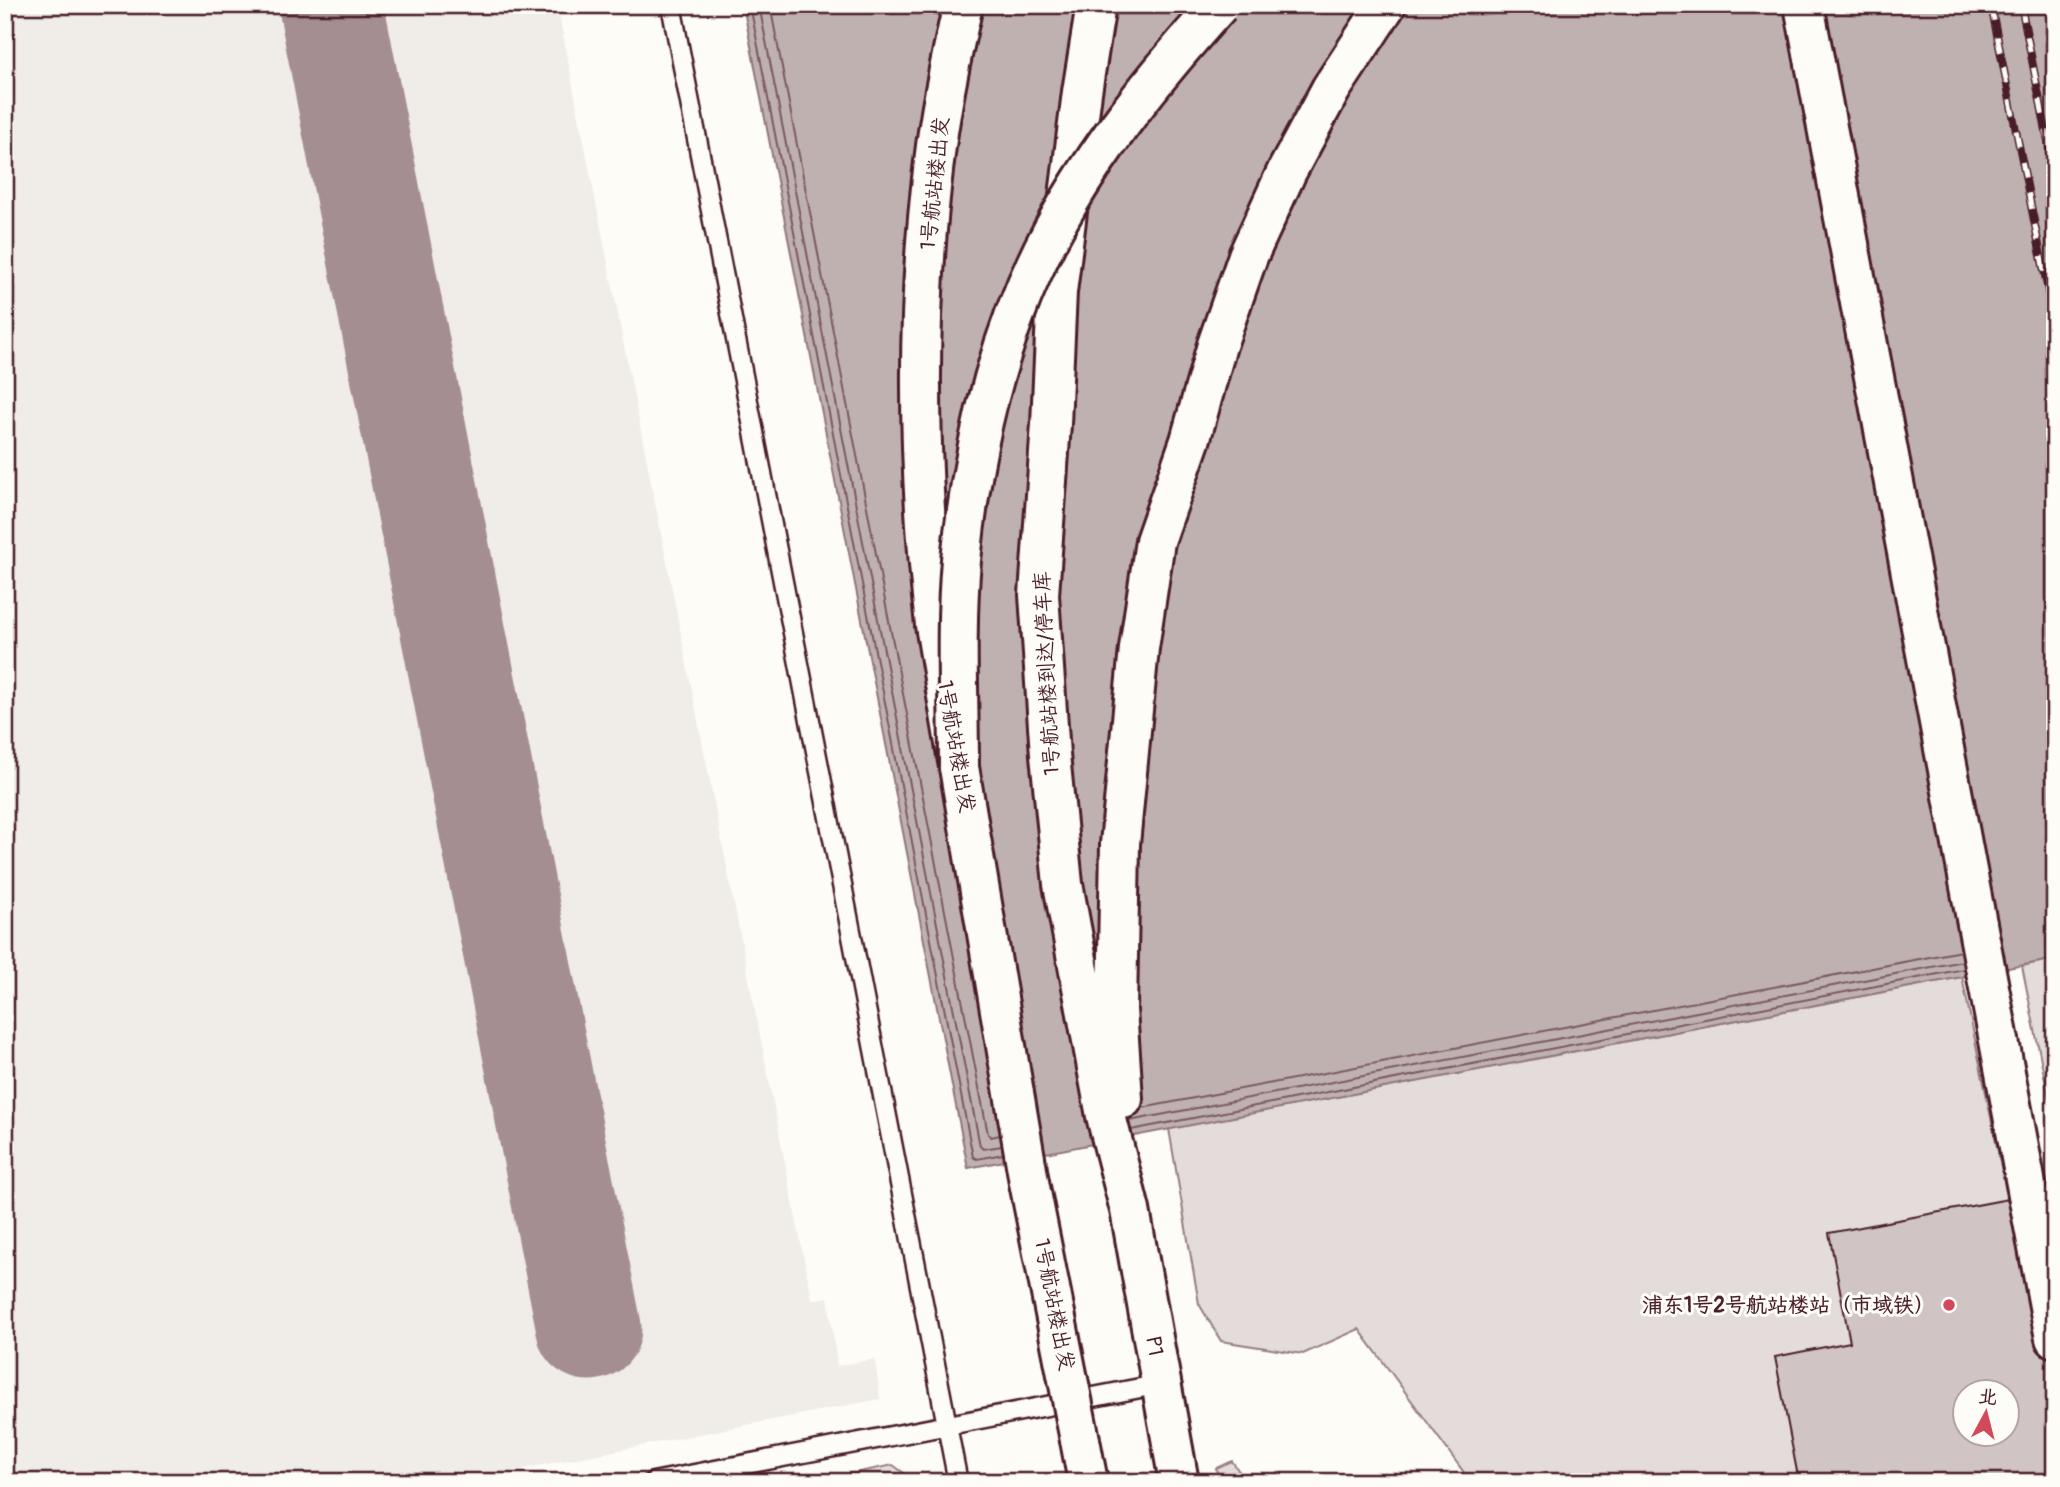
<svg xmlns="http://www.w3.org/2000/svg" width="2060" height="1487" font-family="Pangolin,'LXGW WenKai TC',sans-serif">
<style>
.built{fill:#f0ece8}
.green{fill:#e3dcda;stroke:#967e82;stroke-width:2;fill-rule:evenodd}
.water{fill:#c0b1b1;stroke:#91777b;stroke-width:2}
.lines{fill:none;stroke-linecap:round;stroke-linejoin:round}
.shore{stroke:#795961;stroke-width:2}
.taxiway{stroke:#a48e91;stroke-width:105}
.building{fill:#d0c5c4;stroke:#4a1f2b;stroke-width:2;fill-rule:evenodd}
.lane-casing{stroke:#4a1f2b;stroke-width:23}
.primary-casing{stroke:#4a1f2b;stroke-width:44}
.highway-casing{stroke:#4a1f2b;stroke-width:44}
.lane{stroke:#fdfcf7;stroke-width:18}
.primary{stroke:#fdfcf7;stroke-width:38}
.highway{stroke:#fdfcf7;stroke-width:38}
.rail-casing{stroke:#4a1f2b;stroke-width:8}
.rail{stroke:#fdfcf7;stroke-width:5;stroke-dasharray:16;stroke-linecap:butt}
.primary-bridge-casing{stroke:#4a1f2b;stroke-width:44;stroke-linecap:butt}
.primary-bridge{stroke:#fdfcf7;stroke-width:38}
.poi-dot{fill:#d1495b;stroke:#fdfcf7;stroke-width:2.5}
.labels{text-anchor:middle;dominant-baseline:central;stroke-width:6;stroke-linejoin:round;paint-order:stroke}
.street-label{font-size:21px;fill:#4a1f2b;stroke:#fdfcf7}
.poi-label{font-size:21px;font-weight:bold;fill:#4a1f2b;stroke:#fdfcf7;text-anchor:end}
</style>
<rect width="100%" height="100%" fill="#fdfcf7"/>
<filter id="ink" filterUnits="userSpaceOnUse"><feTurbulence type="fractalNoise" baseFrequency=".0143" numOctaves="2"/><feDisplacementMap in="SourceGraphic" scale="14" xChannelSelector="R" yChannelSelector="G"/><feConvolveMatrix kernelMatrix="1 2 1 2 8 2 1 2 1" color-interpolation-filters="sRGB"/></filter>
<g filter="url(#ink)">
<!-- built -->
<path class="built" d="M 5,5 L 557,5 L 812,1300 L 828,1297 L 837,1366 L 875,1359 L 880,1399 L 455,1482 L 5,1482 Z"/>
<!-- green -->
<path class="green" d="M 2055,959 L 2055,1129 L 2022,966 Z
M 1962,977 L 2030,1307 L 2023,1482 L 1471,1482 L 1359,1329 L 1303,1354 L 1221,1341 L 1199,1304 L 1169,1129 ZM 1966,1392 L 2008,1392 L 2008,1434 L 1966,1434 Z
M 1232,1461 L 1246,1482 L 1219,1482 L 1216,1468 Z
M 893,1465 L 908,1476 L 909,1482 L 811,1482 Z"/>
<!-- water -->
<path class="water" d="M 743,5 L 2055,5 L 2055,959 L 968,1168 Z"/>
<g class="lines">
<!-- shore -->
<path class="shore" d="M 750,5 L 973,1157 L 977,1159 L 1003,1154
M 759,5 L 980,1146 L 983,1149 L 1002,1146
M 770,5 L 988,1134 L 991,1137 L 1000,1135
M 1142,1108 L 1961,951
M 1129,1121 L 1963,961
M 1131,1130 L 1964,969"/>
<!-- taxiway -->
<path class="taxiway" d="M 331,5 L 589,1328"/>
</g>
<!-- building -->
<path class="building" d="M 2040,1193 L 2055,1269 L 2055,1482 L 1799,1482 L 1775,1357 L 1850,1342 L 1829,1233 ZM 1966,1392 L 2008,1392 L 2008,1434 L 1966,1434 Z"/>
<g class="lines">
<defs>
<path id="lane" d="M 671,5 L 958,1482
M 653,1482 L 1161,1384"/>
<path id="primary" d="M 963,5 C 951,57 940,110 934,162 C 915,315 918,472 935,625 L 1029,1182
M 1096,5 L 1082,92 L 1057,292 L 1051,424 L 1039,595 L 1050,755 L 1063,884 L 1106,1116 L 1130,1210 L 1179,1482
M 1123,1099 L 1117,1010 L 1120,844 L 1139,648 L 1155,541 L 1190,441 L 1217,345 L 1248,256 L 1287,171 L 1331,89 L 1386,5
M 1080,1440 L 1088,1482"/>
<path id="highway" d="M 1804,5 L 2055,1338"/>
</defs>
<!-- lane casing -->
<use href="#lane" class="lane-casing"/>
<!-- primary casing -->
<use href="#primary" class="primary-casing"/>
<!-- highway casing -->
<use href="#highway" class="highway-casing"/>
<!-- lane -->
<use href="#lane" class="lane"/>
<!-- primary -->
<use href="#primary" class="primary"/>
<!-- highway -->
<use href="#highway" class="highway"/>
<defs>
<path id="rail" d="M 1991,5 L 2055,326
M 2021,5 L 2055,176"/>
</defs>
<!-- rail casing -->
<use href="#rail" class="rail-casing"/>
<!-- rail -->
<use href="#rail" class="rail"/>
<defs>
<path id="primary-bridge" d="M 959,767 C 959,699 955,629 961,560 C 972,449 999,330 1053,230 C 1097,148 1157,74 1219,5
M 1029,1182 L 1080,1440"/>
</defs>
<!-- primary-bridge casing -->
<use href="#primary-bridge" class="primary-bridge-casing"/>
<!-- primary-bridge -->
<use href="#primary-bridge" class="primary-bridge"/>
</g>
</g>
<!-- markers -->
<circle class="poi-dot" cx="1949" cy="1305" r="7"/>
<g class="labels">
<!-- street labels -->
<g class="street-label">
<text transform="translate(935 183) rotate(-84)">1号航站楼出发</text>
<text transform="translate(1047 673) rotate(-93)">1号航站楼到达/停车库</text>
<text transform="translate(956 747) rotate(80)">1号航站楼出发</text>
<text transform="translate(1054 1305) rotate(79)">1号航站楼出发</text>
<text transform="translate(1154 1346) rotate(80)">P1</text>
</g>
<!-- poi labels -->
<g class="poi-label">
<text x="1935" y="1305">浦东1号2号航站楼站（市域铁）</text>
</g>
</g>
<!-- margin -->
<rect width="2060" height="1487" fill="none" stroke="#fdfcf7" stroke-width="28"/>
<rect x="14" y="14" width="2032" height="1459" fill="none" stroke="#4a1f2b" stroke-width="2.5" filter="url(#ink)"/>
<!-- north arrow -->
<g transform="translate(1986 1413) rotate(7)"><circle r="33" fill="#fdfcf7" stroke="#b5a4a5" stroke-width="2"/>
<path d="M0-5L12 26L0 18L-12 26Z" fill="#d1495b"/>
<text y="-10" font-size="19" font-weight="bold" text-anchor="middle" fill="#4a1f2b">北</text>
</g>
</svg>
